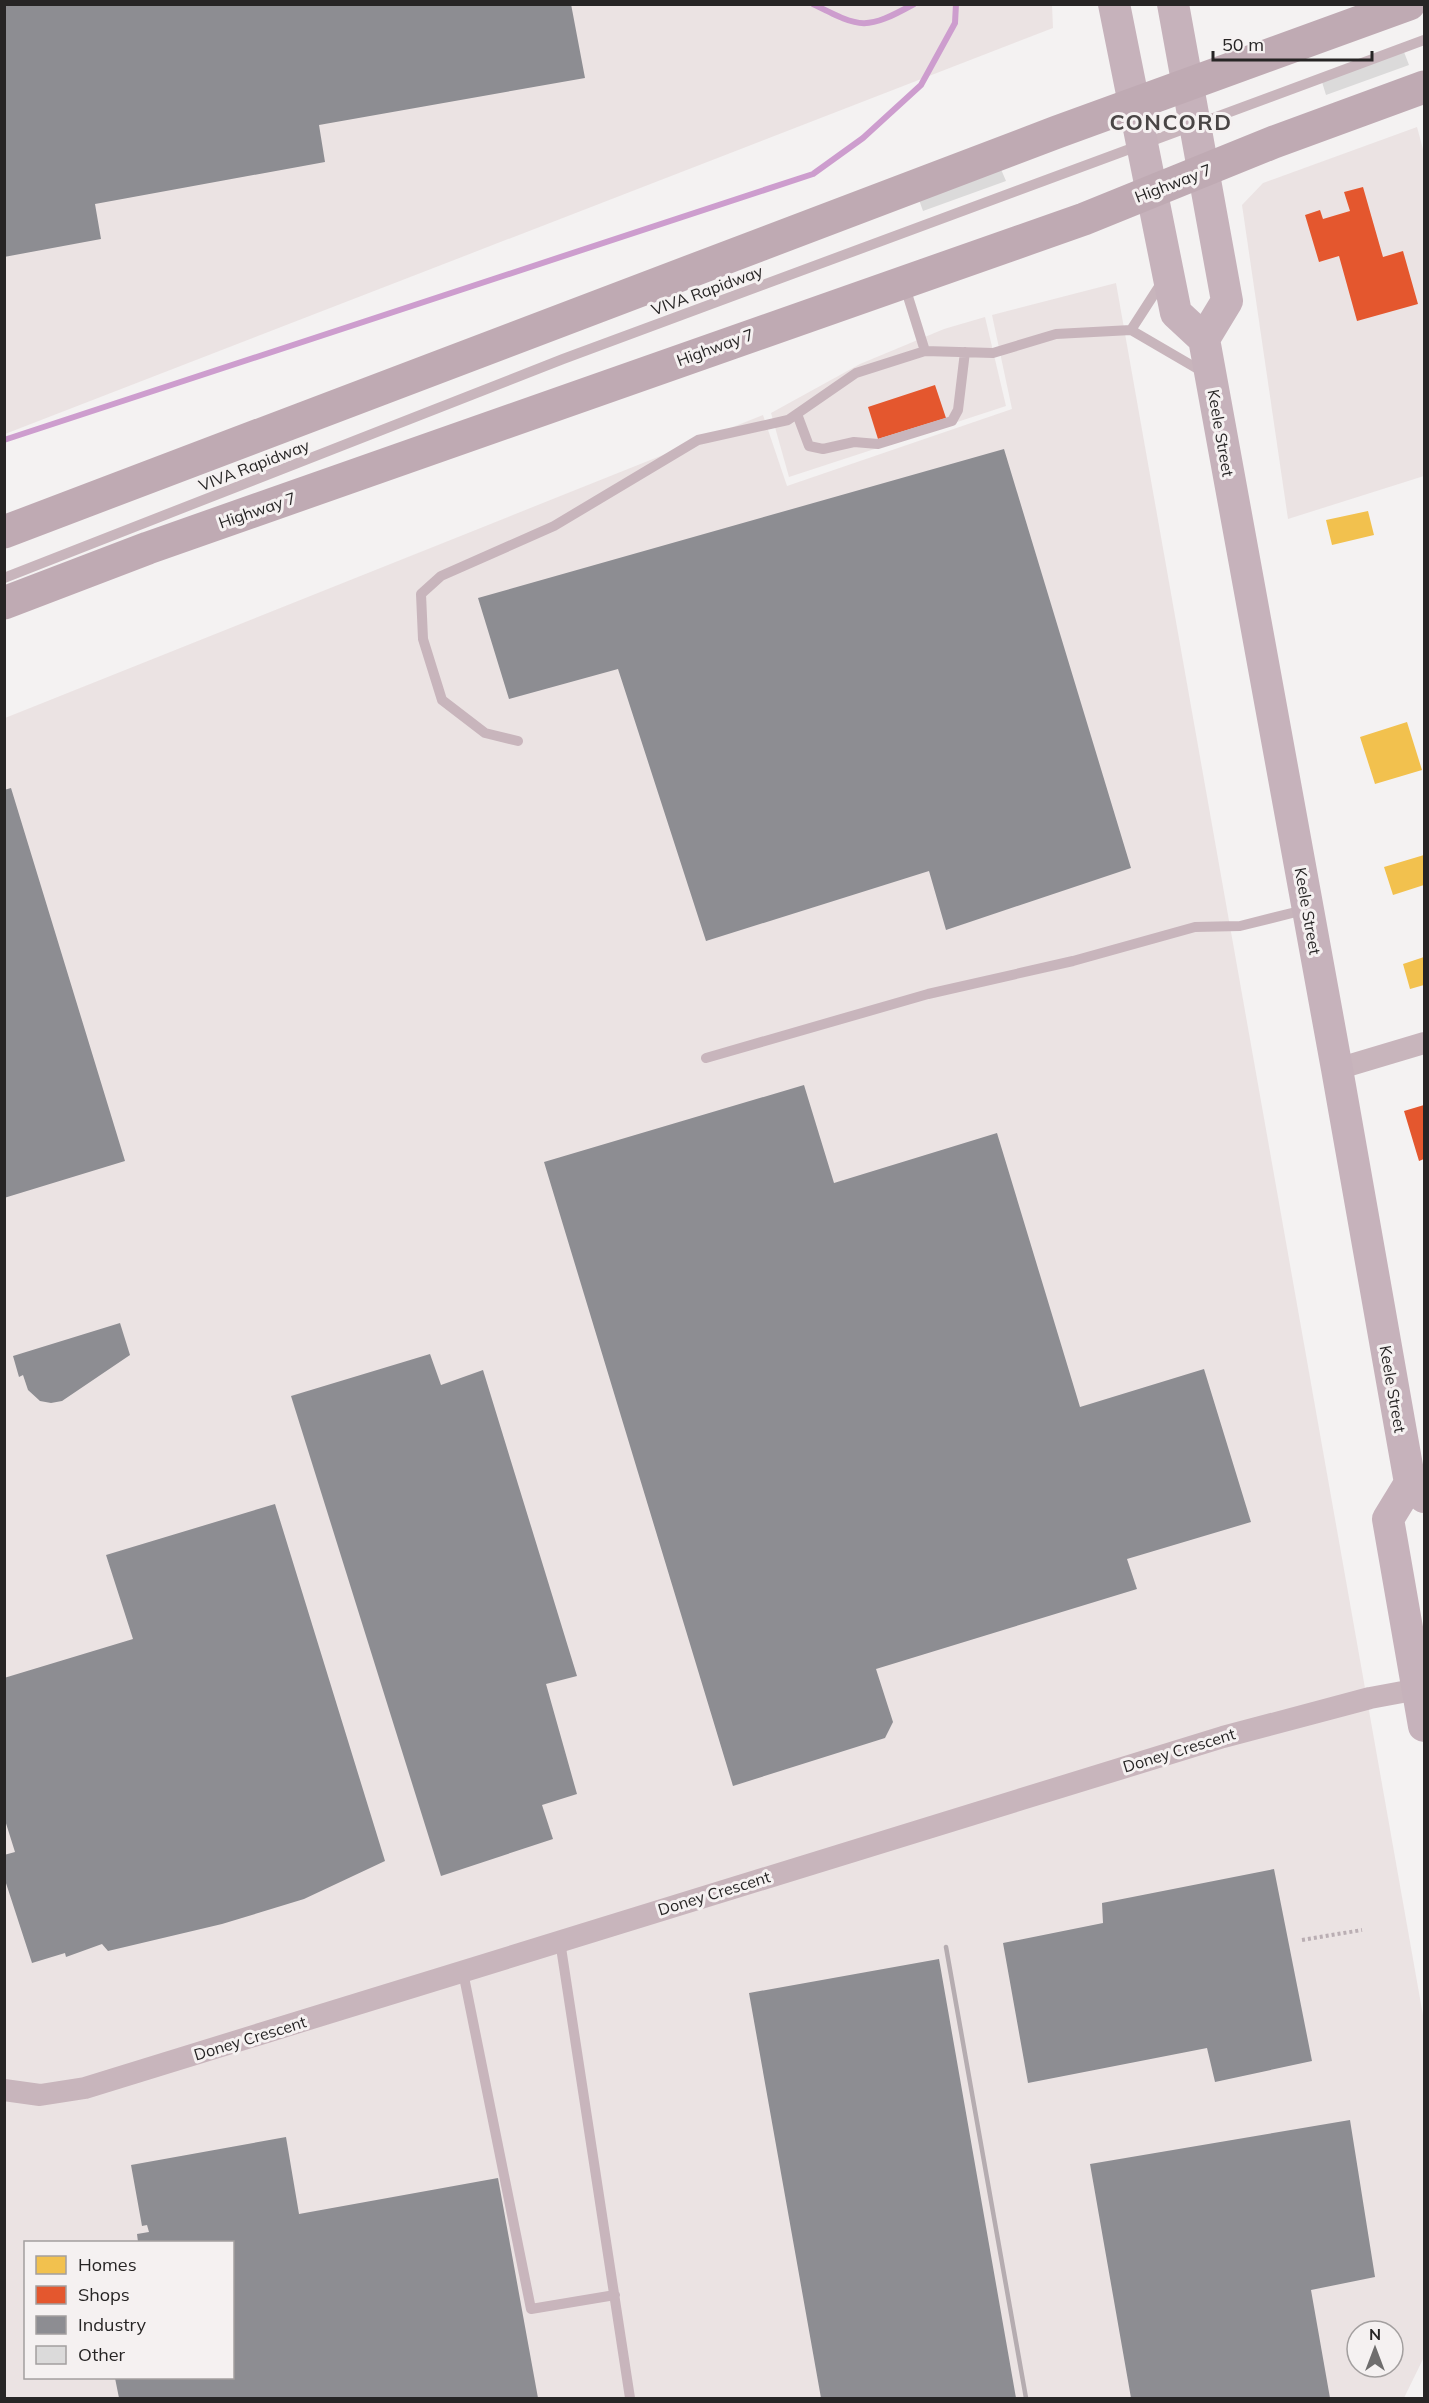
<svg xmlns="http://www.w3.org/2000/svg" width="1429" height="2403" font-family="Mulish,sans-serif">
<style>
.built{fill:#ebe3e3;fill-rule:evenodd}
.homes{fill:#f2c14e}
.shops{fill:#e4572e}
.industry{fill:#8d8d92}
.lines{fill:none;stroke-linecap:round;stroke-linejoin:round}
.stream{stroke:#cd9dce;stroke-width:6}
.building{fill:#dbdada}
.path{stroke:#baaeb3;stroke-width:4;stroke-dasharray:3 3;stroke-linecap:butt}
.lane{stroke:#c8b5bc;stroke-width:10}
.street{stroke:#c8b5bc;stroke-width:22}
.secondary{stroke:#c6b2bb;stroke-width:32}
.primary{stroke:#bfaab3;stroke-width:33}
.rail{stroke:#b5acb0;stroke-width:4.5}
.labels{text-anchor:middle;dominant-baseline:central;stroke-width:6;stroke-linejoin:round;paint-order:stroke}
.street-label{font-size:16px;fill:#272525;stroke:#f5f1f1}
.district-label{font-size:22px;font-weight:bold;letter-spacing:1.5px;fill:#494545;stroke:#f5f1f1}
</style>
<rect width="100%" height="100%" fill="#f4f2f2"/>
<!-- built -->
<path class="built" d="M 5,5 L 1052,5 L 1053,28 L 5,434 Z
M 1417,127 L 1424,153 L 1424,476 L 1288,519 L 1242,205 L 1263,183 Z
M 1116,283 L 1424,2021 L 1424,2357 L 1404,2398 L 5,2398 L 5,718 L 763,415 L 787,486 L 1012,409 L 992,315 ZM 26,2242 L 232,2242 L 232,2378 L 26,2378 ZM 1357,2331 L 1393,2331 L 1393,2367 L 1357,2367 Z
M 985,317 L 1006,406 L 789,477 L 771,413 L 860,364 L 944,329 Z"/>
<!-- homes -->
<path class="homes" d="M 1368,511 L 1374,535 L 1332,545 L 1326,520 Z
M 1407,722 L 1422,770 L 1375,784 L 1360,737 Z
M 1424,855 L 1424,885 L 1393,895 L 1384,867 Z
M 1424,957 L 1424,985 L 1410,989 L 1403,964 Z"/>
<!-- shops -->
<path class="shops" d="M 1363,187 L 1383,257 L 1403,251 L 1418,304 L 1357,321 L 1339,256 L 1319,262 L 1305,215 L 1320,210 L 1323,219 L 1350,211 L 1344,192 Z
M 935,385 L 946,418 L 878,439 L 868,407 Z
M 1424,1105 L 1424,1159 L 1419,1161 L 1404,1111 Z"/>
<!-- industry -->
<path class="industry" d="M 4,4 L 571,4 L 585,78 L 319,125 L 325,162 L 95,204 L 101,239 L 4,257 Z
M 1004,449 L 1131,868 L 946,930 L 929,871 L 706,941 L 618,669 L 509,699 L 478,598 Z
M 11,788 L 125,1161 L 4,1198 L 4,790 Z
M 804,1085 L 834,1183 L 997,1133 L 1080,1407 L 1204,1369 L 1251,1522 L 1127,1559 L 1137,1589 L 876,1669 L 893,1722 L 885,1738 L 733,1786 L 544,1162 Z
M 120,1323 L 130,1355 L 62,1401 L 51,1403 L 40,1401 L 28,1390 L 23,1375 L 19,1377 L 13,1356 Z
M 430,1354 L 441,1385 L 483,1370 L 577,1676 L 546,1684 L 577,1794 L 542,1805 L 553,1839 L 441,1876 L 291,1396 Z
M 275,1504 L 385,1861 L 304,1899 L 222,1924 L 108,1951 L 102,1944 L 66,1957 L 65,1953 L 32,1963 L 4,1877 L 4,1855 L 15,1852 L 4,1817 L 4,1678 L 133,1639 L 106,1555 Z
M 1274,1869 L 1312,2061 L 1215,2082 L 1207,2048 L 1028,2083 L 1003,1943 L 1103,1923 L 1102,1903 Z
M 939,1959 L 1016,2398 L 821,2398 L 749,1993 Z
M 1350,2120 L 1375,2277 L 1311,2290 L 1330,2398 L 1131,2398 L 1090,2164 Z
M 286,2137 L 299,2214 L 498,2178 L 538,2398 L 119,2398 L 115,2378 L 232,2378 L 232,2242 L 138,2242 L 137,2234 L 149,2232 L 147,2225 L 142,2226 L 131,2165 Z"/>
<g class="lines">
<!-- stream -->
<path class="stream" d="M 813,4 C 861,28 865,31 914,4
M 4,440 L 813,174 L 863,138 L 921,85 L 955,23 L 956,4"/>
</g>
<!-- building -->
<path class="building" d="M 1404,52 L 1409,65 L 1326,95 L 1322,82 Z
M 1000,167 L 1006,181 L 923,211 L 918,197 Z"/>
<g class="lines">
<!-- path -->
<path class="path" d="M 1302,1940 L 1362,1930"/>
<!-- lane -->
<path class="lane" d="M 905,287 L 925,351 L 993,353 L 1056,334 L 1131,330 L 1203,372
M 1131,330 L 1162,282
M 797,414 L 809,446 L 823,449 L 854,442 L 878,444 L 952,421 L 958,410 L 965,352
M 4,578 L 563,359 L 1424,40
M 518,741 L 485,733 L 442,700 L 423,639 L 421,594 L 441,576 L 554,526 L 698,440 L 788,420 L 856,373 L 925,351
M 706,1058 L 928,994 L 1073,961 L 1195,927 L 1240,926 L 1304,910
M 560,1941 L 630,2398
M 463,1972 L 531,2309 L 615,2295"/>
<!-- street -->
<path class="street" d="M 1337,1069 L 1424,1043
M 4,2090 L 40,2095 L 85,2088 L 1223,1737 L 1370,1698 L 1424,1688"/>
<!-- secondary -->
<path class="secondary" d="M 1114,4 L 1176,313 L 1204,339 L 1337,1069 L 1410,1483 L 1424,1497
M 1173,4 L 1227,301 L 1204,339
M 1410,1483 L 1388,1519 L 1424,1726"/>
<!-- primary -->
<path class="primary" d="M 4,532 L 1057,132 L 1409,4
M 4,603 L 148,548 L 1084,219 L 1274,142 L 1424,87"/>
<!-- rail -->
<path class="rail" d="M 946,1947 L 1026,2398"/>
</g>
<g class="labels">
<!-- street labels -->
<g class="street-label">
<text transform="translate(1173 183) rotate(-21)">Highway 7</text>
<text transform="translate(707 290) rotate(-20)">VIVA Rapidway</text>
<text transform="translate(715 347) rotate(-20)">Highway 7</text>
<text transform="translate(1221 433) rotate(80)">Keele Street</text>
<text transform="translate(254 465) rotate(-21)">VIVA Rapidway</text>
<text transform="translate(257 510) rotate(-19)">Highway 7</text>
<text transform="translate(1308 911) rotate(80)">Keele Street</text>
<text transform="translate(1393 1389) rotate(80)">Keele Street</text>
<text transform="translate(1179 1750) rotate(-17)">Doney Crescent</text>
<text transform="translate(714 1893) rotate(-17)">Doney Crescent</text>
<text transform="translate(250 2038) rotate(-17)">Doney Crescent</text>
</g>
<!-- district labels -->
<g class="district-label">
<text x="1171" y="122">CONCORD</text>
</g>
</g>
<!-- border -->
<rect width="1429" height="2403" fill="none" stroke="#272525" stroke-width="12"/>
<!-- legend -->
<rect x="24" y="2241" width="210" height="138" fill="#f5f1f1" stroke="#a39f9f" stroke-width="1.5"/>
<rect x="36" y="2256" width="30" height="18" fill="#f2c14e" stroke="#a39f9f" stroke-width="1.5"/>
<text x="78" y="2271" font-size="18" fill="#272525">Homes</text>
<rect x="36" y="2286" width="30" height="18" fill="#e4572e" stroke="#a39f9f" stroke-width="1.5"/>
<text x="78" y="2301" font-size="18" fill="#272525">Shops</text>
<rect x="36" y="2316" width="30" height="18" fill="#8d8d92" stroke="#a39f9f" stroke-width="1.5"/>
<text x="78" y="2331" font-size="18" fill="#272525">Industry</text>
<rect x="36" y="2346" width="30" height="18" fill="#dbdada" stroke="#a39f9f" stroke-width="1.5"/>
<text x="78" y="2361" font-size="18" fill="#272525">Other</text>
<!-- north arrow -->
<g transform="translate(1375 2349)"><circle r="28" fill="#f5f1f1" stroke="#a39f9f" stroke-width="1.5"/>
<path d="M0-4.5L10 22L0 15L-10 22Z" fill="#6f6d6d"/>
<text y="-9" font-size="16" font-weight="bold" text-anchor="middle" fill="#272525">N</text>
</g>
<!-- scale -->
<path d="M1213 51v9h159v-9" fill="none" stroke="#272525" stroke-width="3"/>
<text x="1222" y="51" font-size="18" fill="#272525" stroke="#f5f1f1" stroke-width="4.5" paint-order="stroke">50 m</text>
</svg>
